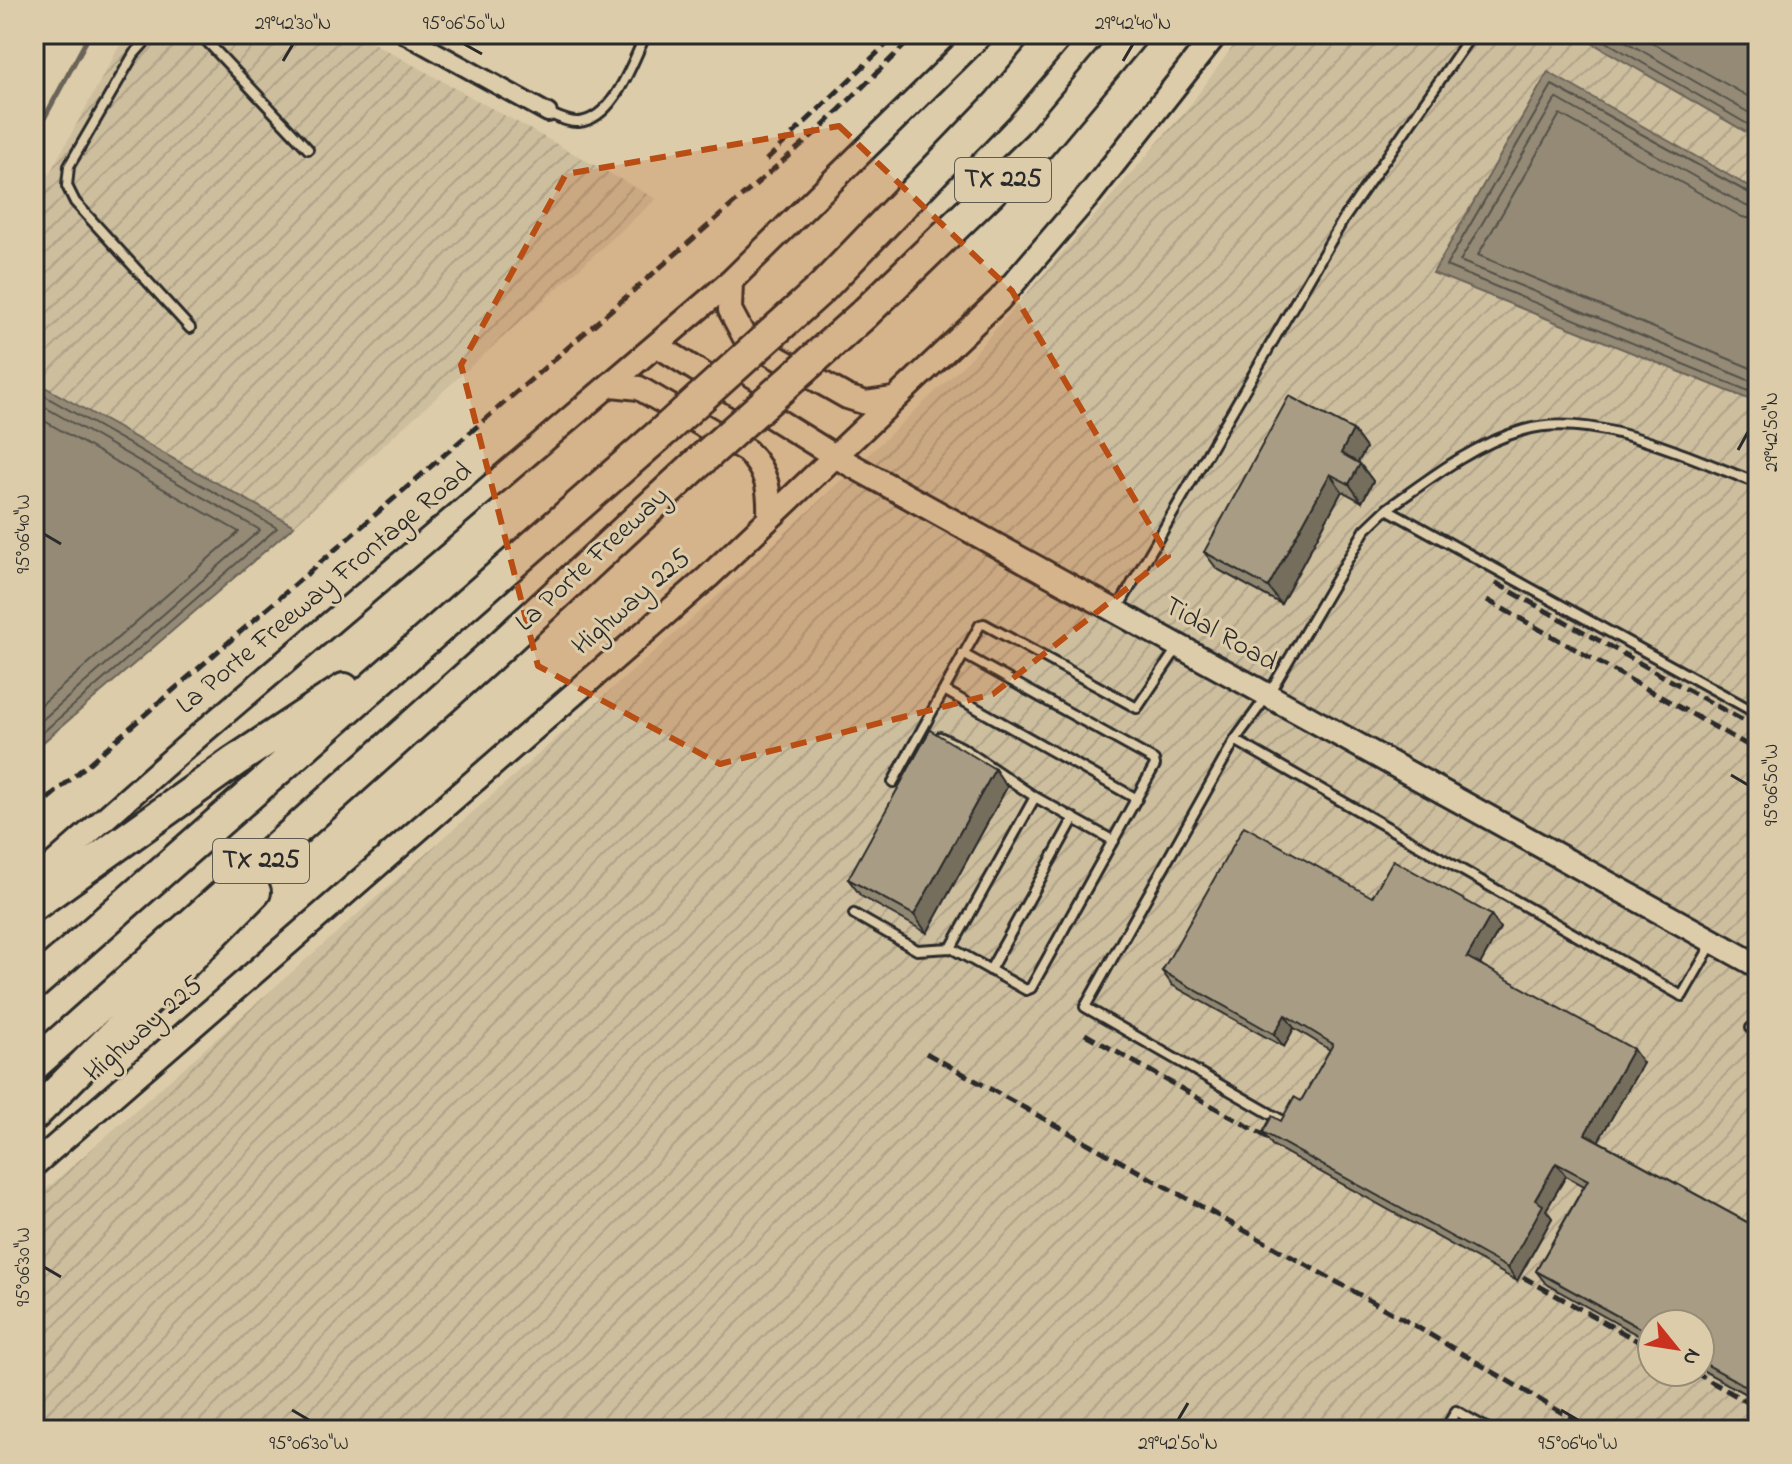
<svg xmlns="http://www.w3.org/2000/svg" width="1792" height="1464" font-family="'Indie Flower',sans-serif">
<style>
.industrial{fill:url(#industrial-furrows);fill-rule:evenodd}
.water{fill:#948a76;stroke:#6a6458;stroke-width:2}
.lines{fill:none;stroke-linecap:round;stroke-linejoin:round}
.shore{stroke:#555149;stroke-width:2}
.stream{stroke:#6a6458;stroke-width:5}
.lane-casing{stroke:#2b2b2b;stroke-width:14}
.street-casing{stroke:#2b2b2b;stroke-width:22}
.secondary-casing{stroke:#2b2b2b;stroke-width:28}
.highway-casing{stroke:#2b2b2b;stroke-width:36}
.lane{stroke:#ddcca9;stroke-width:8}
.street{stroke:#ddcca9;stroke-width:16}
.secondary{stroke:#ddcca9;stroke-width:22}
.highway{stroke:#ddcca9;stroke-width:30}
.rail{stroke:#2b2b2b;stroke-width:5;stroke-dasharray:12 6;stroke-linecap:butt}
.highway-bridge-casing{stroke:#2b2b2b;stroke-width:36;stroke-linecap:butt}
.highway-bridge{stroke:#ddcca9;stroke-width:30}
.wall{fill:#908772;stroke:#2b2b2b;stroke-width:2}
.shaded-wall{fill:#766e5c;stroke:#2b2b2b;stroke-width:2}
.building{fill:#a89d84;stroke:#2b2b2b;stroke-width:2}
.marked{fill:#b94e14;fill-opacity:0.2;stroke:#b94e14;stroke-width:6;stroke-dasharray:16 10;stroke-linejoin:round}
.ticks{fill:none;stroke:#2b2b2b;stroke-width:3}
.labels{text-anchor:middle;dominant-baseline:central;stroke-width:6;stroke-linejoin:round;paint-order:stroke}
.shield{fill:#ddcca9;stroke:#605b51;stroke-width:2}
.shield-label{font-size:26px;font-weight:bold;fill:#2b2b2b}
.street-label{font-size:28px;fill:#2b2b2b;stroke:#ddcca9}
.neatline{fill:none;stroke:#2b2b2b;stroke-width:3}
.ticks-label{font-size:20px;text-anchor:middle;fill:#2b2b2b}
</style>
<defs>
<pattern id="industrial-furrows" width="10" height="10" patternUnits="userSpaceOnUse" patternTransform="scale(2)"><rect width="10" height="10" fill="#cdbe9e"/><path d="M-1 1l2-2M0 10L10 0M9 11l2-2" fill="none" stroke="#b0a388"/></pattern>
</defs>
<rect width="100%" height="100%" fill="#ddcca9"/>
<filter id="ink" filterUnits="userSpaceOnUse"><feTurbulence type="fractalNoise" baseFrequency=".0125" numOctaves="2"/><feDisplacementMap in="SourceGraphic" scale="16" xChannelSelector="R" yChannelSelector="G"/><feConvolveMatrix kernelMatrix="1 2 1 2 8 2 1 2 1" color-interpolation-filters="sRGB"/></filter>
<g filter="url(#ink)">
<!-- industrial -->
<path class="industrial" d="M 126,34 L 357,34 L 656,199 L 294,526 L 34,381 L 34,202 Z
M 1242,34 L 1758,34 L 1758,1430 L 34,1430 L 34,1200 L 740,576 L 968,361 L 1188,108 ZM 1652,1324 L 1700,1324 L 1700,1372 L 1652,1372 Z"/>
<!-- water -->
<path class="water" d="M 1577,34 L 1758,34 L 1758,127 L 1753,136 Z
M 1548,72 L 1758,192 L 1758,403 L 1433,273 Z
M 34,381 L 294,526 L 34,750 Z"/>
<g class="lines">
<!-- shore -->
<path class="shore" d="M 1593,34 L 1749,125 L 1758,124
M 1613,34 L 1751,114 L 1758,114
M 1637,34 L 1758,102
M 1758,198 L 1552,85 L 1446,266 L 1758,395
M 1758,208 L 1746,206 L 1556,98 L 1460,261 L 1758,384
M 1758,220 L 1742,217 L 1560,114 L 1478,255 L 1758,371
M 34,390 L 277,528 L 34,740
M 34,401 L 260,530 L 34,727
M 34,415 L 239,532 L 34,711"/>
<!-- stream -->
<path class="stream" d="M 932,34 L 937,37
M 34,137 L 90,34"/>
<defs>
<path id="lane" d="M 152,34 L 134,54 L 69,166 L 67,186 L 75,202 L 190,328
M 200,34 L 308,149
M 548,113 C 558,117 569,123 579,122 C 615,118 632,62 646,34
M 1387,509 C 1429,479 1473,444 1524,430 C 1596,410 1691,459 1758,483
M 1118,608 L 1343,220 L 1472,34
M 963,654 L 1154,760 L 1155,765 L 1031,988 L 1026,990 L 951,948 L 1035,797
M 944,690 L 1137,799
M 940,737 L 961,747 L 1035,797 L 1114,841
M 1235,740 L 1682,996 L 1712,944
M 893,782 L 980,625 L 984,624 L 1137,708 L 1178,647
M 854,914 L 917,950 L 951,948
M 990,970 L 1074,818
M 1751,1028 L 1758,1032
M 1283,1121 L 1085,1007 L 1235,740 L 1268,695 L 1365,530 L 1387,509 L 1758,714
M 1445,1430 L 1456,1411 L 1490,1430"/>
<path id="street" d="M 404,34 L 548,113"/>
<path id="secondary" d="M 731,281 L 730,310 L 746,340 L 847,397 L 866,403 L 893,399
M 658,346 L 833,455 L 1758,966
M 612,385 L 639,388 L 747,451 C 768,473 770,490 769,519
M 34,881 L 204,731 L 731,281 L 982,34
M 34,1165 L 708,577 L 999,300 L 1090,194 L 1216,34"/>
<path id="highway" d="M 822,288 L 998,105 L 1058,34
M 863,315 L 1039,145 L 1132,34
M 34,905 L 235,761 L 344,689
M 34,984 L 666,429
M 34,1065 L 489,657 L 699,462
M 34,1115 L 255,892"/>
</defs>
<!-- lane casing -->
<use href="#lane" class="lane-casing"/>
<!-- street casing -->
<use href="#street" class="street-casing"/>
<!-- secondary casing -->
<use href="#secondary" class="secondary-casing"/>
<!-- highway casing -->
<use href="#highway" class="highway-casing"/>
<!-- lane -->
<use href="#lane" class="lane"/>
<!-- street -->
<use href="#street" class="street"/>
<!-- secondary -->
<use href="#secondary" class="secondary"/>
<!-- highway -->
<use href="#highway" class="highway"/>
<!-- rail -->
<path class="rail" d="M 766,160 L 897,34
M 1496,583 L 1758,729
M 1487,600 L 1758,751
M 34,811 L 823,126 L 916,34
M 1085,1034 L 1272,1140
M 926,1053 L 1412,1324 L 1591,1430
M 1523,1277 L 1652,1349
M 1694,1372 L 1758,1408"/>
<defs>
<path id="highway-bridge" d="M 666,429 L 822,288
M 699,462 L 863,315"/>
</defs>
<!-- highway-bridge casing -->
<use href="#highway-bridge" class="highway-bridge-casing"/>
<!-- highway-bridge -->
<use href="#highway-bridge" class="highway-bridge"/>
</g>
<!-- wall -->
<path class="wall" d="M 1353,430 L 1366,448 L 1358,462 L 1360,464 L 1373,481 L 1362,502 L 1342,491 L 1281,604 L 1217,569 L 1204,552 Z
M 1007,787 L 927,933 L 861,896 L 848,879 Z
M 1372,897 L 1491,915 L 1500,928 L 1480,964 L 1643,1063 L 1598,1141 L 1758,1228 L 1758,1401 L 1700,1369 L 1700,1324 L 1652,1324 L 1652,1343 L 1546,1284 L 1536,1271 L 1584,1186 L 1566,1176 L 1546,1210 L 1552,1218 L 1517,1281 L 1272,1145 L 1263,1132 L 1281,1121 L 1301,1101 L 1330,1050 L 1294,1028 L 1284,1047 L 1172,985 L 1162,971 Z"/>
<!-- shaded-wall -->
<path class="shaded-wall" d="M 1353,430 L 1366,448 L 1353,471 L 1341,453 Z
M 1360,464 L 1373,481 L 1362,502 L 1349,484 Z
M 1330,474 L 1342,491 L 1281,604 L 1268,587 Z
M 995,769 L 1007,787 L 927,933 L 914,915 Z
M 1491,915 L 1500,928 L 1477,970 L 1467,957 Z
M 1285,1015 L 1294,1028 L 1284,1047 L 1274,1034 Z
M 1633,1049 L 1643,1063 L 1595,1147 L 1585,1134 Z
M 1556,1163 L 1566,1176 L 1546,1210 L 1552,1218 L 1517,1281 L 1508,1268 L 1535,1200 Z"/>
<!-- building -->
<path class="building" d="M 1289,396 L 1353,430 L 1341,453 L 1360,464 L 1349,484 L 1330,474 L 1268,587 L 1204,552 Z
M 930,730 L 995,769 L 914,915 L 848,879 Z
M 1244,826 L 1372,897 L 1393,860 L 1491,915 L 1467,957 L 1633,1049 L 1585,1134 L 1758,1228 L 1758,1393 L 1700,1361 L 1700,1324 L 1652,1324 L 1652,1335 L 1536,1271 L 1588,1180 L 1556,1163 L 1535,1200 L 1543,1205 L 1508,1268 L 1263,1132 L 1272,1116 L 1281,1121 L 1294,1097 L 1301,1101 L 1333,1044 L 1285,1015 L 1274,1034 L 1162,971 Z"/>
</g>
<!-- marked area -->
<path class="marked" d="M 839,126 L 1012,291 L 1168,556 L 993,694 L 720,764 L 538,666 L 461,365 L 566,174 Z"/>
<!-- ticks -->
<path class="ticks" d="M 464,44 L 482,54M 283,61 L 293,44M 1123,61 L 1133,44M 1738,450 L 1748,432M 44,534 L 61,544M 1731,775 L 1748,785M 44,1267 L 61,1277M 292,1410 L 309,1420M 1561,1410 L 1578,1420M 1178,1420 L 1188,1403"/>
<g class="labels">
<!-- shield labels -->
<g class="shield">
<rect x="955" y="158" width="96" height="44" rx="6"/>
<rect x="213" y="839" width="96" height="44" rx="6"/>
</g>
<g class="shield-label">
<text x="1003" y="180">TX 225</text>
<text x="261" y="861">TX 225</text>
</g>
<!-- street labels -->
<g class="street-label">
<text transform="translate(593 560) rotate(-43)">La Porte Freeway</text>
<text transform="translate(325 589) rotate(-40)">La Porte Freeway Frontage Road</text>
<text transform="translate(632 603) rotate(-41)">Highway 225</text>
<text transform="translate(1220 635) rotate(29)">Tidal Road</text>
<text transform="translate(144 1030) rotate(-41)">Highway 225</text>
</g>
</g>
<!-- margin -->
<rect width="1792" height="1464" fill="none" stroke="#ddcca9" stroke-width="88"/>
<!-- north arrow -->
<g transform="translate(1676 1348) rotate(120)"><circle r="38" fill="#ddcca9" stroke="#968c77" stroke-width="2"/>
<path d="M0-6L14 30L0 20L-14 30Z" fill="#c8321e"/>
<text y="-12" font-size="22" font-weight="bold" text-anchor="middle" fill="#2b2b2b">N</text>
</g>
<rect x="44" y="44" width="1704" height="1376" class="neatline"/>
<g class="ticks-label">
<text x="293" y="29">29°42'30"N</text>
<text x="464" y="29">95°06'50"W</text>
<text x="1133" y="29">29°42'40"N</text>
<text transform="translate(1770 432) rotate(-90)" y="7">29°42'50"N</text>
<text transform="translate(22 534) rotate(-90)" y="7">95°06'40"W</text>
<text transform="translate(1770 785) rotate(-90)" y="7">95°06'50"W</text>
<text transform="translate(22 1267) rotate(-90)" y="7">95°06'30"W</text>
<text x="309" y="1449">95°06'30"W</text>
<text x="1178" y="1449">29°42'50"N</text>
<text x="1578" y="1449">95°06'40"W</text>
</g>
</svg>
